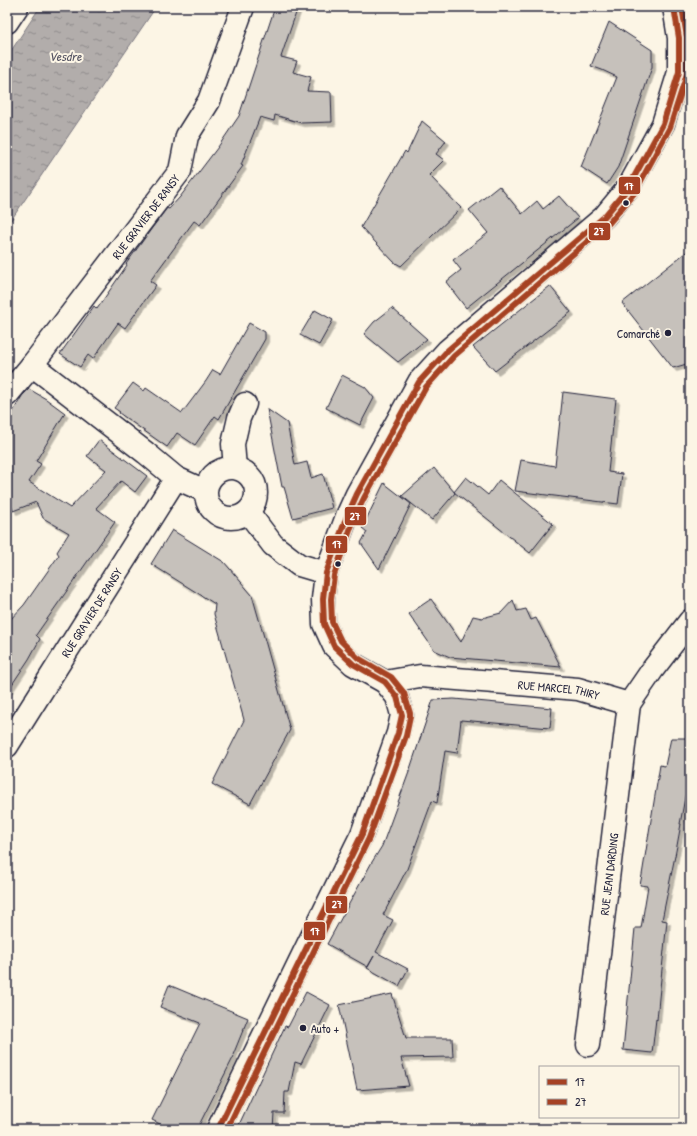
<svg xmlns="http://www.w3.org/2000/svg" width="697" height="1136" font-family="'Patrick Hand',sans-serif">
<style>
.water{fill:url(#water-ripples);stroke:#78757e}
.building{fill:#c6c1bb;stroke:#22223b;filter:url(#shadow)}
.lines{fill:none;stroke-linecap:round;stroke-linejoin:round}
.street-casing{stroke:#22223b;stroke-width:25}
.primary-casing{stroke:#22223b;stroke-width:25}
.street{stroke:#fcf5e5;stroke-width:22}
.primary{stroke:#fcf5e5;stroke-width:22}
.bus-1-casing{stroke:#fcf5e5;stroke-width:9}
.bus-2-casing{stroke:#fcf5e5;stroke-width:9}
.bus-1{stroke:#a64224;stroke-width:6}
.bus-2{stroke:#a64224;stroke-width:6}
.bus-dot{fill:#22223b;stroke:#fcf5e5;stroke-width:1.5}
.labels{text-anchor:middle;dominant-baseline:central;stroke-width:4;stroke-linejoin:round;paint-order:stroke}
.street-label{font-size:12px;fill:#22223b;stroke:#fcf5e5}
.poi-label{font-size:12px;fill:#22223b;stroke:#fcf5e5;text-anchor:end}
.water-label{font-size:13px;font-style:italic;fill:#545362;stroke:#fcf5e5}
.line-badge{stroke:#fcf5e5;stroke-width:1.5}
.badge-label{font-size:11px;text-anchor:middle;font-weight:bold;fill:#fff}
</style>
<defs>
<pattern id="water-ripples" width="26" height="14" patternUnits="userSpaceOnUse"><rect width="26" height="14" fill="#b2adab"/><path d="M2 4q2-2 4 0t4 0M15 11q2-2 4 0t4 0" fill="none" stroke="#908c8c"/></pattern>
<filter id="shadow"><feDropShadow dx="3.5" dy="3.5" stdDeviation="0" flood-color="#0004"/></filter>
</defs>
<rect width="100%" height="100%" fill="#fcf5e5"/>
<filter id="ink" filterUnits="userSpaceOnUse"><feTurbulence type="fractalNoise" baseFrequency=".025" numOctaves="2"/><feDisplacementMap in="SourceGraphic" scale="8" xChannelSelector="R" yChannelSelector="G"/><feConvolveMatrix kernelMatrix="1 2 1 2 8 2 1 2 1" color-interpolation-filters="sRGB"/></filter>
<g filter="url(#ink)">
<!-- water -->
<path class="water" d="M 40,7 L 156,7 L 7,226 L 7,57 Z"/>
<!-- building -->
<path class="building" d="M 275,7 L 298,7 L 281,57 L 297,61 L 293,72 L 311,77 L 307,91 L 331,92 L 332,122 L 301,123 L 275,115 L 274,121 L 260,117 L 241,165 L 243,166 L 200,225 L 194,221 L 150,281 L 156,285 L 125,328 L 118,323 L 93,359 L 88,355 L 80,367 L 60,354 L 94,306 L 97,309 L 127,265 L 126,264 L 152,228 L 167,208 L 169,209 L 180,197 L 218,147 L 239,116 Z
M 609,22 L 652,50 L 652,67 L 618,167 L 607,184 L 581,167 L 617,77 L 602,70 L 591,66 Z
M 422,121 L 446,141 L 436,154 L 444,160 L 429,175 L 461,208 L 401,266 L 394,262 L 361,227 L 405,151 L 407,153 Z
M 499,186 L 522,214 L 537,201 L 543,209 L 559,196 L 578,218 L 466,308 L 446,282 L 461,270 L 453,260 L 488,233 L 469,210 Z
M 690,249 L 690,363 L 673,368 L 622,303 Z
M 550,286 L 571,312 L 495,371 L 473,347 Z
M 392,308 L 427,339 L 398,362 L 364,334 L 374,322 Z
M 315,310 L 333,320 L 319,345 L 300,335 Z
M 249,323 L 265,332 L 265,339 L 219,419 L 215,416 L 195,445 L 177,433 L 167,447 L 119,413 L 120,412 L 114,408 L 133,383 L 144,391 L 146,388 L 182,413 L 206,381 L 213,370 L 220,374 Z
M 342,375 L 365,387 L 374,398 L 360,425 L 326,408 Z
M 29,389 L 46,399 L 65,413 L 36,461 L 41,464 L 29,482 L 70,508 L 106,470 L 87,456 L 99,440 L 147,476 L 135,492 L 121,481 L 96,508 L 115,522 L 36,635 L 40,639 L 29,659 L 7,692 L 7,623 L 24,605 L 59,555 L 57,552 L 69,533 L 43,518 L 36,502 L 13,511 L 7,494 L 7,422 L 22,396 Z
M 563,392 L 616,399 L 608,472 L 622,474 L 618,504 L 515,491 L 521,460 L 555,466 Z
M 267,409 L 287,423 L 295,465 L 307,462 L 311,478 L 323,474 L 332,508 L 293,518 L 284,487 L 282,487 Z
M 434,468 L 455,493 L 432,520 L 402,496 Z
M 466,477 L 488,495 L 499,480 L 553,524 L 530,553 L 454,492 Z
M 384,483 L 411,504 L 379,569 L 361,543 L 367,532 L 362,528 Z
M 172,530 L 224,562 L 252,595 L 266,644 L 290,730 L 250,804 L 212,784 L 244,720 L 214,614 L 215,604 L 151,564 Z
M 431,599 L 461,642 L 473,616 L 482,618 L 501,613 L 513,600 L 517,611 L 526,609 L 531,620 L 536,618 L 561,667 L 450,657 L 434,650 L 409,614 Z
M 454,699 L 552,708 L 550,728 L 461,720 L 457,753 L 445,751 L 437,803 L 432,801 L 407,869 L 383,915 L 393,920 L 376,952 L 408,969 L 399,986 L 367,968 L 374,956 L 368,967 L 327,944 L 372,862 L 382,846 L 409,772 L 433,700 Z
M 671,738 L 690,738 L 690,771 L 680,824 L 681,824 L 676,851 L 662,920 L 667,921 L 659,998 L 657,1020 L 656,1019 L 652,1053 L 623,1050 L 635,928 L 641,928 L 648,886 L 640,885 L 642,875 L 660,765 L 665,766 Z
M 169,985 L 248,1018 L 233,1055 L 234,1056 L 197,1129 L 170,1129 L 152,1120 L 200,1023 L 160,1007 Z
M 306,992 L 330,1005 L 301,1064 L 295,1062 L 289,1092 L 285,1092 L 284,1113 L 274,1113 L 273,1129 L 237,1129 L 285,1026 L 288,1027 Z
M 392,994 L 406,1038 L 452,1038 L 453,1057 L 401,1058 L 409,1086 L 357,1090 L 339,1005 Z"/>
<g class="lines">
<defs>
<g id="street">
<path d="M 32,365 L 146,453 L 176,478 L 205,491"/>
<path id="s1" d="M 7,395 L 32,365 L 180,171 L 187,136 L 209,101 L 243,7"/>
<circle cx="231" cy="493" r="25"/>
<path d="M 235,468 L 233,444 L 239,418 L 245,404"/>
<path d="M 248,512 L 273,545 L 299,565 L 326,573"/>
<path id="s2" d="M 385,682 L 420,676 L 578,689 L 629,704 L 653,669 L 690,621"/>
<path id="s3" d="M 7,746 L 176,478"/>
<path id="s4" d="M 588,1045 L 629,704"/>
<path d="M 218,1129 L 355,848 L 362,834 L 398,733 L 402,715 L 397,697 L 385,682 L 353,664 L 334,646 L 324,624 L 323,599 L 326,573 L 347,516 L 357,494 L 419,382 L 448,350 L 604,217 L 628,188 L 663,124 L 679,72 L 679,38 L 674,7"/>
</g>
<path id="primary" d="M 7,22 L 17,7"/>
</defs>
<!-- street casing -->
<use href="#street" class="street-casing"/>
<!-- primary casing -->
<use href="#primary" class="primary-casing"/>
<!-- street -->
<use href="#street" class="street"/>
<!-- primary -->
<use href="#primary" class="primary"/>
<defs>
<path id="bus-1" d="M 218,1129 L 362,834 L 398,733 L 402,715 L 397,697 L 385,682 L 353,664 L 334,646 L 324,624 L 323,599 L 326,573 L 347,516 L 357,494 L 419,382 L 448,350 L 604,217 L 628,188 L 663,124 L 679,72 L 679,38 L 674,7"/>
<path id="bus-2" d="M 227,1129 L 369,838 L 406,736 L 410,717 L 410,713 L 404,693 L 391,677 L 358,658 L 341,641 L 332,622 L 331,599 L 334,575 L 354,519 L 364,498 L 426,387 L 454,356 L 609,223 L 635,192 L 670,127 L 687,74 L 687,37 L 682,7"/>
</defs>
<!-- bus-1 casing -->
<use href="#bus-1" class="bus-1-casing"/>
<!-- bus-2 casing -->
<use href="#bus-2" class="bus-2-casing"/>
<!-- bus-1 -->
<use href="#bus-1" class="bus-1"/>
<!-- bus-2 -->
<use href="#bus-2" class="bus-2"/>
</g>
</g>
<!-- markers -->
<g class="bus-dot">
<circle cx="626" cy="203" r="3.5"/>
<circle cx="668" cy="333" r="4"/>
<circle cx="338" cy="564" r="3.5"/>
<circle cx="303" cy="1028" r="4"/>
</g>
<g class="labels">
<!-- street labels -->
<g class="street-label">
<text stroke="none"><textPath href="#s1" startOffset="226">RUE GRAVIER DE RANSY</textPath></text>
<text stroke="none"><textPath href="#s3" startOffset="158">RUE GRAVIER DE RANSY</textPath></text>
<text stroke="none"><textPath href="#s2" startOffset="175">RUE MARCEL THIRY</textPath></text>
<text stroke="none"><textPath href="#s4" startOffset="172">RUE JEAN DARDING</textPath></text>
</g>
<!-- poi labels -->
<g class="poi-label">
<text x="660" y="333">Comarché</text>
<text x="311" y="1028" text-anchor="start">Auto +</text>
</g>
<!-- water labels -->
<g class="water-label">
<text x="65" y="56">Vesdre</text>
</g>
</g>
<g class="line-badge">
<rect x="618" y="176" width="23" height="19" rx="4" fill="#a64224"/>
<rect x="588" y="222" width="23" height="19" rx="4" fill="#a64224"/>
<rect x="344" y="506" width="23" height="20" rx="4" fill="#a64224"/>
<rect x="325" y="535" width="23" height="19" rx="4" fill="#a64224"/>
<rect x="325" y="895" width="23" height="19" rx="4" fill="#a64224"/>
<rect x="303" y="921" width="23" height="20" rx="4" fill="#a64224"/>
</g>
<g class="badge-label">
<text x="629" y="190">17</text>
<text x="599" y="235">27</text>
<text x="355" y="520">27</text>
<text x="337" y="548">17</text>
<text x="337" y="908">27</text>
<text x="315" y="935">17</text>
</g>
<!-- margin -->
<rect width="697" height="1136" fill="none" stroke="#fcf5e5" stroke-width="24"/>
<rect x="12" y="12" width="673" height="1112" fill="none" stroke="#22223b" stroke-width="1.5" filter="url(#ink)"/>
<!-- legend -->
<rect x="539" y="1066" width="140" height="52" fill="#fcf5e5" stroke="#a5a1a1"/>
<rect x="547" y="1079" width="20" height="6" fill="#a64224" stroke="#a5a1a1"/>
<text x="575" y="1086" font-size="12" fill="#22223b">17</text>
<rect x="547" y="1099" width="20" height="6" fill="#a64224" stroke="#a5a1a1"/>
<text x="575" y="1106" font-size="12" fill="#22223b">27</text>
</svg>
